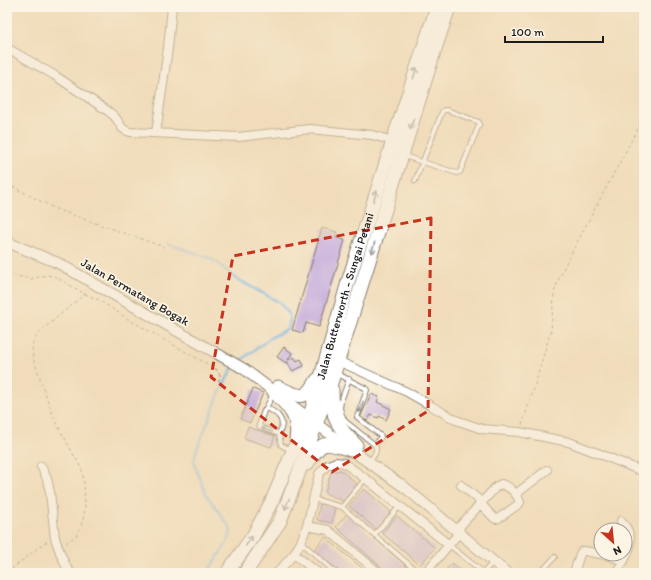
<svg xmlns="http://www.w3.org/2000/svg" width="651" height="580" font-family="Itim,sans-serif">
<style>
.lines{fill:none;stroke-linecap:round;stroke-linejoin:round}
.stream{stroke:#68b3e1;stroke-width:2}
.building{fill:#c2a9db}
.service-casing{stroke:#867c6b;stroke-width:6}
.minor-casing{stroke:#867c6b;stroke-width:10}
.tertiary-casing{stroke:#867c6b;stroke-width:12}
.trunk-casing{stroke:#867c6b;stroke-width:15}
.path{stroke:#867c6b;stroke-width:1;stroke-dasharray:3 3;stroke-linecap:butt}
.service{stroke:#fff;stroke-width:4}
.minor{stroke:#fff;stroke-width:8}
.tertiary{stroke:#fff;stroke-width:10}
.trunk{stroke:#fff;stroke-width:13}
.oneway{stroke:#999}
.marked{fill:none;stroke:#c8321e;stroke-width:3;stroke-dasharray:8 5;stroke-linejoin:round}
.labels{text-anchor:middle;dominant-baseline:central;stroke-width:3.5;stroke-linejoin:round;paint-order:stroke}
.street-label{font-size:12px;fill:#1c1c1c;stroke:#fcf5e5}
</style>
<rect width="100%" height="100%" fill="#fcf5e5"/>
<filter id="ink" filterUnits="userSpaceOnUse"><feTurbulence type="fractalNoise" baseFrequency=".025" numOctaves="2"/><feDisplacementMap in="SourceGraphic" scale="8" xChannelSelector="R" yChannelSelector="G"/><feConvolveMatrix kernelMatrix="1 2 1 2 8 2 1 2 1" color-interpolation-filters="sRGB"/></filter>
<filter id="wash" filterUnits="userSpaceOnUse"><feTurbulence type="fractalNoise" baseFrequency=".012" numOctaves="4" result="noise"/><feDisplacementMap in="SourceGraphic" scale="16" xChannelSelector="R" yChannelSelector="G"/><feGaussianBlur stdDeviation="0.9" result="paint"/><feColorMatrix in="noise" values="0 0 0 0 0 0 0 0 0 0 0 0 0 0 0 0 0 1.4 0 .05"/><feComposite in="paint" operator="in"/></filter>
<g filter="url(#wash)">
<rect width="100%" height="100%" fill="#f0dcba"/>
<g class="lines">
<!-- stream -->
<path class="stream" d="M 169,244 L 209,258 L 218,263 L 235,278 L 279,302 L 289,314 L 290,320 L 288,329 L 270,338 L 239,362
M 305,552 L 330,573
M 207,573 L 227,543 L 230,536 L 231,529 L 206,494 L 195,466 L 194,460 L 197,449 L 220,392 L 232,369 L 234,366"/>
</g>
<g id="blocks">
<!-- building -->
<path class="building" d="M 322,228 L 337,232 L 335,237 L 345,240 L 319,327 L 306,323 L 303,333 L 292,330 Z
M 284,347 L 292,353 L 288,360 L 294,357 L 297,361 L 301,359 L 304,366 L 292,371 L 287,361 L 286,363 L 277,357 Z
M 253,389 L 263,393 L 250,423 L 240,419 Z
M 371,394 L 379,397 L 377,402 L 391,409 L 386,420 L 379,416 L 378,418 L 371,415 L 367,421 L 360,418 Z
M 248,427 L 275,436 L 271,447 L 244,438 Z
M 341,470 L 357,484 L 343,501 L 325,493 L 331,472 Z
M 364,489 L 391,512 L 376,529 L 349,506 Z
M 320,504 L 335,507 L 332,523 L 317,520 Z
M 347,514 L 412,571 L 411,573 L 388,573 L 336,527 Z
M 397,516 L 435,548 L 420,565 L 382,533 Z
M 325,537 L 368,573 L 341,573 L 314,550 Z
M 452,563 L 464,573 L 443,573 Z
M 297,568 L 303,573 L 292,573 Z"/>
</g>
</g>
<g filter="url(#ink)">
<use href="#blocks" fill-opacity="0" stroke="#867c6b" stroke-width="1"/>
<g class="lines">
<defs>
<path id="service" d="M 404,156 L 457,173 L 460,172 L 479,125 L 479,122 L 447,110 L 444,110 L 442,112 L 415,181
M 336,373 L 365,388 L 367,390 L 357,417 L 381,436 L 381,437 L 375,445
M 349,379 L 341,401 L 340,408 L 342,415 L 345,421 L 375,445 C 377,451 376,453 372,458
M 266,408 L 273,394
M 279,433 C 287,421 277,412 266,408 L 264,411 L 259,425 L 260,427 L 276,433 L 279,433 L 281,445 L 291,450
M 313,499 L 342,507 L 419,573
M 342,507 L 365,479
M 375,534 L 400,506
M 301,542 L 336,573
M 449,545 L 484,573
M 484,572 L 493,562
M 540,573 L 555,557"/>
<path id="minor" d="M 7,48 L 54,75 L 108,111 C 110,113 112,114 114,116 C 121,123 119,129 130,132 L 238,137 L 310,129 L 372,135 L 393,141
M 156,133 L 168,48 L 172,7
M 338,361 L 407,392 L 456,420 L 482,429 L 519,432 L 569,442 L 600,454 L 644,472
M 41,466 L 47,479 L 50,492 L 55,538 L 61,555 L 67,568 L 71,573
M 516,494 L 547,470
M 307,526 L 328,530 L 379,573
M 294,554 L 318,573
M 277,573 L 294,554 L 301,542 L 307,526 L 319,474 L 326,466 L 336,462 L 344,463 L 366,479 L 449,545
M 425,573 L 459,533 L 460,526 L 495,488 L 501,484 C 510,486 517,494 520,502 L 519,504 L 499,518 L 496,519 L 494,518 L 481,504 L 478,499 L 461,485
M 574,573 L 580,554 L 582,551 L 585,551 L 606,555 L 624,561
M 616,573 C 624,560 635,547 628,531 C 627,528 623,524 621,521"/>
<path id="tertiary" d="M 7,242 L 58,263 L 244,369 L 351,450 L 407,489
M 401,484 L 507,573"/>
<g id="trunk">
<path d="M 278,387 C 298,396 305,403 317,380"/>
<path d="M 332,390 C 332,419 336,425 356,445"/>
<path d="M 274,392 C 289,407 300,417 296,440"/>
<path d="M 307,464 C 323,439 325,442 351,450"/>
<path id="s1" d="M 227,573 L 253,536 L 272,501 L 293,451 L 311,412 L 348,282 L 393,141 L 437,7"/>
<path d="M 245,573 L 280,521 L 296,480 L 332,380 L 433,55 L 449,7"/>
</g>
</defs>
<!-- service casing -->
<use href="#service" class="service-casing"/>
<!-- minor casing -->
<use href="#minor" class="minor-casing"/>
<!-- tertiary casing -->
<use href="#tertiary" class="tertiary-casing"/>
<!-- trunk casing -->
<use href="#trunk" class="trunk-casing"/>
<!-- path -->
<path class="path" d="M 7,184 L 58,210 L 164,247
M 7,274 L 31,279 L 47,275 L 54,276 L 85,294 L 99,300 L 128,319 L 216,369 L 220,375 L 218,384
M 522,425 L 535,385 L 548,340 L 551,330 L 554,294 L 557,283 L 567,261 L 644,117
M 66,543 L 76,536 L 80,529 L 84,516 L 85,506 L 84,481 L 82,470 L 75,457 L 58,426 L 52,413 L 33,358 L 32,346 L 35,338 L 42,330 L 85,294 L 87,290
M 7,573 L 40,546 L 48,541"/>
<!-- service -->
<use href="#service" class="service"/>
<!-- minor -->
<use href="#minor" class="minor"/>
<!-- tertiary -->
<use href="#tertiary" class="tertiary"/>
<!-- trunk -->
<use href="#trunk" class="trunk"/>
</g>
<!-- one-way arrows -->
<defs><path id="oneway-shaft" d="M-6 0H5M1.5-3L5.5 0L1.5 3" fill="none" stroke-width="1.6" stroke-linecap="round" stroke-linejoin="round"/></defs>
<g class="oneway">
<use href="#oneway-shaft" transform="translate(415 73) rotate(-72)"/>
<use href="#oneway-shaft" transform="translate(412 124) rotate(107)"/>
<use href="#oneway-shaft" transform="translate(375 196) rotate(-73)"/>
<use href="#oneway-shaft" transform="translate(373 248) rotate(107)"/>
<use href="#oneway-shaft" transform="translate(361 407) rotate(112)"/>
<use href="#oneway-shaft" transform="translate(267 430) rotate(-160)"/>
<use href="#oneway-shaft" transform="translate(287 504) rotate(112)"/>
<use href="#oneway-shaft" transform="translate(249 541) rotate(-56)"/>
</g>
</g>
<!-- marked area -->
<path d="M0 0H651V580H0ZM 431,218 L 428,411 L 332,472 L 211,377 L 233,256 Z" fill="#f0dcba" fill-opacity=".55" fill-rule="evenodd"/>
<path class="marked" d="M 431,218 L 428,411 L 332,472 L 211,377 L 233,256 Z"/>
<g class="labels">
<!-- street labels -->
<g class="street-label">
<text transform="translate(135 292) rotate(30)">Jalan Permatang Bogak</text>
<text stroke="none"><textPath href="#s1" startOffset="303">Jalan Butterworth - Sungai Petani</textPath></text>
</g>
</g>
<!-- margin -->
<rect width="651" height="580" fill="none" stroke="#fcf5e5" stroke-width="24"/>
<!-- north arrow -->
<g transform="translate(613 542) rotate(153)"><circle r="19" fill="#fcf5e5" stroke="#a29e95"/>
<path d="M0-3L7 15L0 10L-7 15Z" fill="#c8321e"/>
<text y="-6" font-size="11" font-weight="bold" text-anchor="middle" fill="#1c1c1c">N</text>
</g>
<!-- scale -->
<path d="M505 36v6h98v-6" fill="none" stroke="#1c1c1c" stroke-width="2"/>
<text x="511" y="36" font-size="12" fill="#1c1c1c" stroke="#fcf5e5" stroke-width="3" paint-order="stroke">100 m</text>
</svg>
